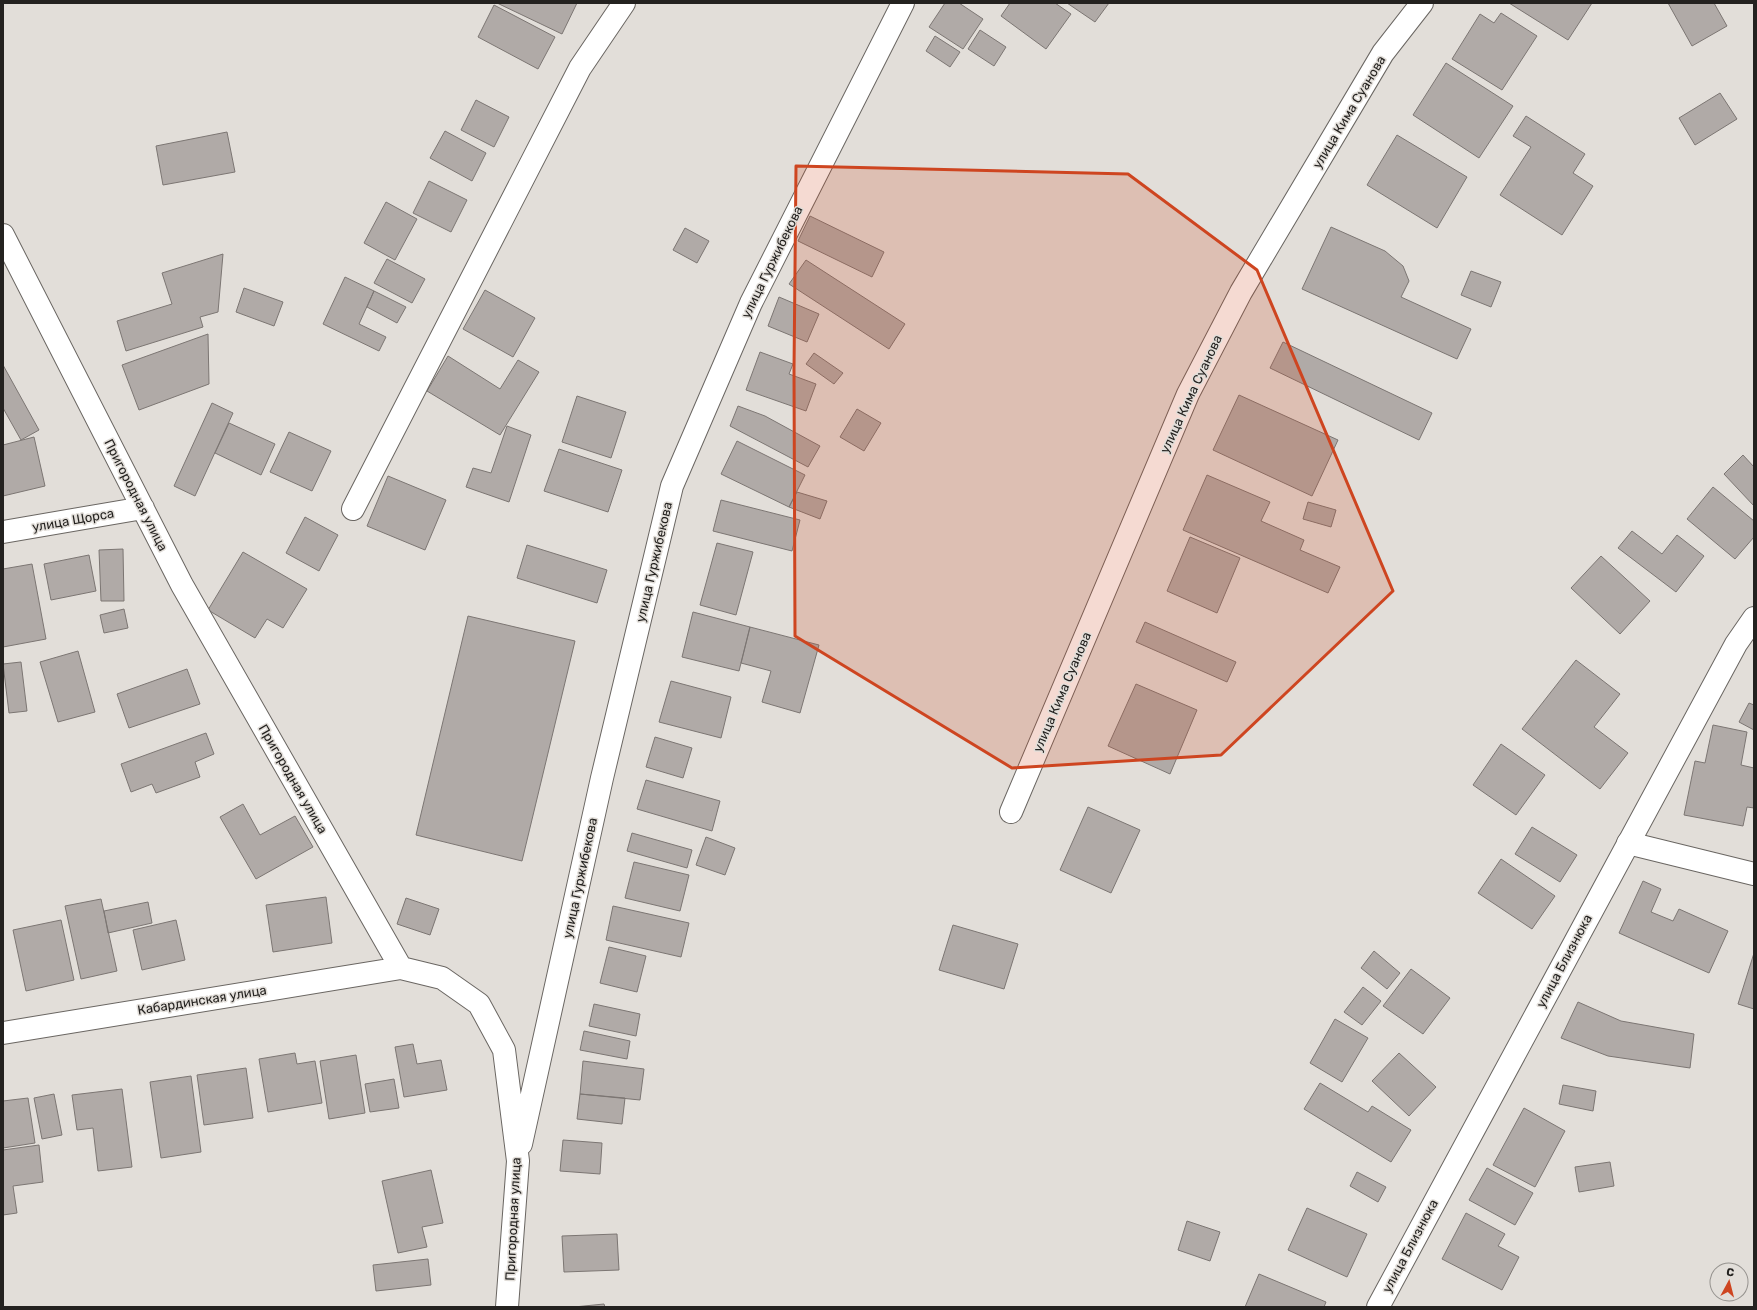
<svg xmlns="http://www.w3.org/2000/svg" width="1757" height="1310" font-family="Rubik,sans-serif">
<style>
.building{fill:#b0aaa7;stroke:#7c7673}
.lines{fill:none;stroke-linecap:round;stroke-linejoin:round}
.minor-casing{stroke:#6a6662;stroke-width:24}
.tertiary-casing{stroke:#6a6662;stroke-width:24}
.minor{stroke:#fff;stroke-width:22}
.tertiary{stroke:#fff;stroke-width:22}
.marked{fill:#ce4520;fill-opacity:0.2;stroke:#ce4520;stroke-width:3;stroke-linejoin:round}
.labels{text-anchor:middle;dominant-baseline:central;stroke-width:3;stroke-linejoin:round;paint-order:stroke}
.street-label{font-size:13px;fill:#242220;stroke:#e2ded9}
</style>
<rect width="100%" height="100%" fill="#e2ded9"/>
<!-- building -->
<path class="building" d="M 497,3 L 577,3 L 562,34 Z
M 945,3 L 959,3 L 983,19 L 963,49 L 929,27 Z
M 1010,3 L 1055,3 L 1071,14 L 1046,49 L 1001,16 Z
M 1067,3 L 1109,3 L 1095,22 Z
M 1509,3 L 1592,3 L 1568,40 Z
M 1668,3 L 1714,3 L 1727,26 L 1692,46 Z
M 494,5 L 555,37 L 538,69 L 478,37 Z
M 1501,13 L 1537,36 L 1502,90 L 1452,59 L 1480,14 L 1494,23 Z
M 980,30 L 1006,47 L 994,66 L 968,49 Z
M 935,36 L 960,52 L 950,67 L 926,51 Z
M 1446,63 L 1513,106 L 1479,158 L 1413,115 Z
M 1720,93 L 1737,119 L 1695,145 L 1679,118 Z
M 476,100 L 509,117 L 494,147 L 461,130 Z
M 1526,116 L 1585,154 L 1573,173 L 1593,186 L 1562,235 L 1500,195 L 1531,147 L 1513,136 Z
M 445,131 L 486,153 L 472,181 L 430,158 Z
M 227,132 L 235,172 L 163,185 L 156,146 Z
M 1397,135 L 1467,177 L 1437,228 L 1367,185 Z
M 429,181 L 467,200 L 451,232 L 413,213 Z
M 386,202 L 417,219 L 395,260 L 364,243 Z
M 810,216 L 884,252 L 872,277 L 798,241 Z
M 1331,227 L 1385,251 L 1403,266 L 1409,281 L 1401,297 L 1471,329 L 1457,359 L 1302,289 Z
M 685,228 L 709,241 L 697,263 L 673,250 Z
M 223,254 L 218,312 L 200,317 L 203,327 L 126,351 L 117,321 L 172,304 L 162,273 Z
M 387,259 L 425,279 L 412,303 L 374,283 Z
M 806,260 L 905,324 L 889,349 L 789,284 Z
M 1471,271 L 1501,282 L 1491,307 L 1461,295 Z
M 345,277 L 374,291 L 359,324 L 386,337 L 379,351 L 323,324 Z
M 244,288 L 283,302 L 274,326 L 236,312 Z
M 485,290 L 535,318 L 513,357 L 463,329 Z
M 374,291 L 406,307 L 397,323 L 367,307 Z
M 779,297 L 819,314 L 807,342 L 768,326 Z
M 208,334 L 209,384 L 139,410 L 122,365 Z
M 1283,342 L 1432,413 L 1419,440 L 1270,368 Z
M 760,352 L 793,364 L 789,374 L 816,384 L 806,411 L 746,390 Z
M 814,353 L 843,373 L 834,384 L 806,364 Z
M 448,356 L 500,389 L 518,360 L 539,372 L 500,435 L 427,391 Z
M 3,365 L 39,430 L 21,440 L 3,408 Z
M 1239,395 L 1338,440 L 1312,496 L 1213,450 Z
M 577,396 L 626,412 L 611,458 L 562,442 Z
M 212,403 L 233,413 L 195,496 L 174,486 Z
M 738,406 L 765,416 L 820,446 L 808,467 L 730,426 Z
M 857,409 L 881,423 L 864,451 L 840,437 Z
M 229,423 L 275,444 L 261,475 L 215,453 Z
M 507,426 L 531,435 L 509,502 L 466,487 L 473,468 L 491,473 Z
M 289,432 L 331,451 L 312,491 L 270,472 Z
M 34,437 L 45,486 L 3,496 L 3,445 Z
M 737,441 L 805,475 L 789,507 L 721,474 Z
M 559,449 L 622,470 L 608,512 L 544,491 Z
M 1743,455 L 1754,467 L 1754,506 L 1724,474 Z
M 1207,475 L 1270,502 L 1261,521 L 1304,540 L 1300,550 L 1340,567 L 1328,593 L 1183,530 Z
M 388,476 L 446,500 L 425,550 L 367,526 Z
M 1713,487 L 1754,521 L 1754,537 L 1735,559 L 1687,519 Z
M 797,492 L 827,501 L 820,519 L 789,507 Z
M 721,500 L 800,520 L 792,551 L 713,531 Z
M 1308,502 L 1336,510 L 1331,527 L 1303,519 Z
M 305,517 L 338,535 L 319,571 L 286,553 Z
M 1632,531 L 1662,554 L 1677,535 L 1704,556 L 1676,592 L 1618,548 Z
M 1190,537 L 1240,558 L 1217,613 L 1167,591 Z
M 717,543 L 753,552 L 736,615 L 700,605 Z
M 527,545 L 607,570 L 597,603 L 517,578 Z
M 123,549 L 124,601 L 101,601 L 99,550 Z
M 243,552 L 307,589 L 283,628 L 267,619 L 255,638 L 208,610 Z
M 89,555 L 96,591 L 51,600 L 44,564 Z
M 1601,556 L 1650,601 L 1620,634 L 1571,588 Z
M 32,564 L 46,639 L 3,647 L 3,569 Z
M 124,609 L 128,628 L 104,633 L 100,615 Z
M 693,612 L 750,627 L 739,671 L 682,657 Z
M 468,616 L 575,641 L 522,861 L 416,835 Z
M 1145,622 L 1236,662 L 1227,682 L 1136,642 Z
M 750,627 L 819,645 L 800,713 L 762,702 L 771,671 L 741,663 Z
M 78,651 L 95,712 L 58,722 L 40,662 Z
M 1576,660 L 1620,694 L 1594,727 L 1628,753 L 1600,789 L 1522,729 Z
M 21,662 L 27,711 L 9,713 L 3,664 Z
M 187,669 L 200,704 L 129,728 L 117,694 Z
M 671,681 L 731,697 L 721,738 L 659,722 Z
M 1136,684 L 1197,710 L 1170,774 L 1108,746 Z
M 1749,703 L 1754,705 L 1754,730 L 1739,722 Z
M 1713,725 L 1747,732 L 1741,765 L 1754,768 L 1754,808 L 1747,807 L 1743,826 L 1684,815 L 1695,761 L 1705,763 Z
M 206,733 L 214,754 L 195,762 L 200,777 L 156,793 L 152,784 L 131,792 L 121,764 Z
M 655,737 L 692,748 L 683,778 L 646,767 Z
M 1501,744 L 1545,775 L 1516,815 L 1473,785 Z
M 646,780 L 720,801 L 712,831 L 637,809 Z
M 243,804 L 260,835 L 295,816 L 313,847 L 256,879 L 220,817 Z
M 1088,807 L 1140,830 L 1111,893 L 1060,870 Z
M 1532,827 L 1577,855 L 1560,882 L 1515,854 Z
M 632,833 L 692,850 L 687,868 L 627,851 Z
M 706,837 L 735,848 L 725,875 L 696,865 Z
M 1501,859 L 1555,896 L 1532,929 L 1478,893 Z
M 634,862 L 689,875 L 680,911 L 625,898 Z
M 1643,881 L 1661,889 L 1651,912 L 1673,921 L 1679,909 L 1728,931 L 1709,973 L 1619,933 Z
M 326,897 L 332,943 L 273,952 L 266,905 Z
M 406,898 L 439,909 L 430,935 L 397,924 Z
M 101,899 L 117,971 L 81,979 L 65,906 Z
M 148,902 L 152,923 L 108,933 L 104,911 Z
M 613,906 L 689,923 L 681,957 L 606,940 Z
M 61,920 L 74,980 L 26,991 L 13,930 Z
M 176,920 L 185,960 L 142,970 L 133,930 Z
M 953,925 L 1018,944 L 1004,989 L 939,970 Z
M 609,947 L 646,956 L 637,992 L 600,983 Z
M 1374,951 L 1400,973 L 1387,989 L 1361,968 Z
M 1754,953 L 1754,1009 L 1738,1004 Z
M 1411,969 L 1450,998 L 1423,1034 L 1383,1006 Z
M 1363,987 L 1381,1001 L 1362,1025 L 1344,1012 Z
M 1578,1002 L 1621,1021 L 1694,1034 L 1690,1068 L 1608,1056 L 1561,1038 Z
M 594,1004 L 640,1014 L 636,1036 L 589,1026 Z
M 1335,1019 L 1368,1038 L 1342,1082 L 1310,1063 Z
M 584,1031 L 630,1041 L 627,1059 L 580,1050 Z
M 413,1044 L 417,1064 L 441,1060 L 447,1090 L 404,1097 L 395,1047 Z
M 295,1053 L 297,1064 L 315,1061 L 322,1103 L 268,1112 L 259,1059 Z
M 1399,1053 L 1436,1087 L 1409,1116 L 1372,1081 Z
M 356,1055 L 365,1113 L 329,1119 L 320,1061 Z
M 583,1061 L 644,1069 L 640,1100 L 580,1094 Z
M 246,1068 L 253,1118 L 204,1125 L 197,1075 Z
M 191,1076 L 201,1152 L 161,1158 L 150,1082 Z
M 394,1079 L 399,1108 L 370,1112 L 365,1084 Z
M 1320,1083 L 1368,1112 L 1372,1106 L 1411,1130 L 1391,1162 L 1304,1109 Z
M 1563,1085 L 1596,1091 L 1593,1111 L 1559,1104 Z
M 122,1089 L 132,1167 L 98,1171 L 93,1128 L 77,1130 L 72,1095 Z
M 54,1094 L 62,1135 L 42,1139 L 34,1098 Z
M 580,1094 L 625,1098 L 622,1124 L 577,1119 Z
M 28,1098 L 35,1143 L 3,1148 L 3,1101 Z
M 1524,1108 L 1565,1131 L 1535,1187 L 1493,1165 Z
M 563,1140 L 602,1143 L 600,1174 L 560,1171 Z
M 39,1145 L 43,1182 L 13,1186 L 17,1213 L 3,1215 L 3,1150 Z
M 1610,1162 L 1614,1186 L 1579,1192 L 1575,1167 Z
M 1487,1168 L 1533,1193 L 1515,1225 L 1469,1200 Z
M 431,1170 L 443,1223 L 422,1227 L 427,1247 L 398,1253 L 382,1181 Z
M 1357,1172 L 1386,1187 L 1378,1202 L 1350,1186 Z
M 1307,1208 L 1367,1234 L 1347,1277 L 1288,1250 Z
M 1466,1213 L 1505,1234 L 1498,1246 L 1519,1257 L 1502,1290 L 1442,1259 Z
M 1187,1221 L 1220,1232 L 1210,1261 L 1178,1250 Z
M 617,1234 L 619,1270 L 564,1272 L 562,1236 Z
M 428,1259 L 431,1285 L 376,1291 L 373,1265 Z
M 1259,1274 L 1326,1302 L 1324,1307 L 1245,1307 Z
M 604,1304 L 605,1307 L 574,1307 Z"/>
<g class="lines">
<defs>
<path id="minor" d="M 3,235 L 182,585 L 401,968 L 442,978 L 479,1004 L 504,1050 L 518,1161 L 507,1307
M 353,509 L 580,68 L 624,3
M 3,532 L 143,508
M 1011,812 L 1188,394 L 1241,292 L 1383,53 L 1422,3
M 1628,843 L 1754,874
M 3,1033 L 401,968
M 521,1144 L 602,778 L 672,486 L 751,303 L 903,3"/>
<path id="tertiary" d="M 1378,1307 L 1736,644 L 1754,618"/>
</defs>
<!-- minor casing -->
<use href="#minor" class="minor-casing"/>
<!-- tertiary casing -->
<use href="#tertiary" class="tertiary-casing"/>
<!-- minor -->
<use href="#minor" class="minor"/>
<!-- tertiary -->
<use href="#tertiary" class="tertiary"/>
</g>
<!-- marked area -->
<path class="marked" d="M 796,166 L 1128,174 L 1257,270 L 1393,591 L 1221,755 L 1012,768 L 795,636 L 794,370 Z"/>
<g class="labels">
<!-- street labels -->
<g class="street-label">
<text transform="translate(1349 112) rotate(-59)">улица Кима Суанова</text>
<text transform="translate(772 262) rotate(-64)">улица Гуржибекова</text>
<text transform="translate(1191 394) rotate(-65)">улица Кима Суанова</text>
<text transform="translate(136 495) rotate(63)">Пригородная улица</text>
<text transform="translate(73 520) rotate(-10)">улица Щорса</text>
<text transform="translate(654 562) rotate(-77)">улица Гуржибекова</text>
<text transform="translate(1062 692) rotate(-67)">улица Кима Суанова</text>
<text transform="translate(293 779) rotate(60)">Пригородная улица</text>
<text transform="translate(580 878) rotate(-78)">улица Гуржибекова</text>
<text transform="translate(1564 961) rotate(-62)">улица Близнюка</text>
<text transform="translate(202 1000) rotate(-9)">Кабардинская улица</text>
<text transform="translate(513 1219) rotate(-87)">Пригородная улица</text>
<text transform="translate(1410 1246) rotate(-62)">улица Близнюка</text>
</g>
</g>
<!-- border -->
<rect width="1757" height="1310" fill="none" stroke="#242220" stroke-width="8"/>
<!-- north arrow -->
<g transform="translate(1729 1282) rotate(7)"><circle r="19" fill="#e2ded9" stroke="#96938f"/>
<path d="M0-3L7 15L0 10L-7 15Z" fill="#ce4520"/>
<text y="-6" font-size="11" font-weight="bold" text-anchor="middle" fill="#242220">С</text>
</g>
</svg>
